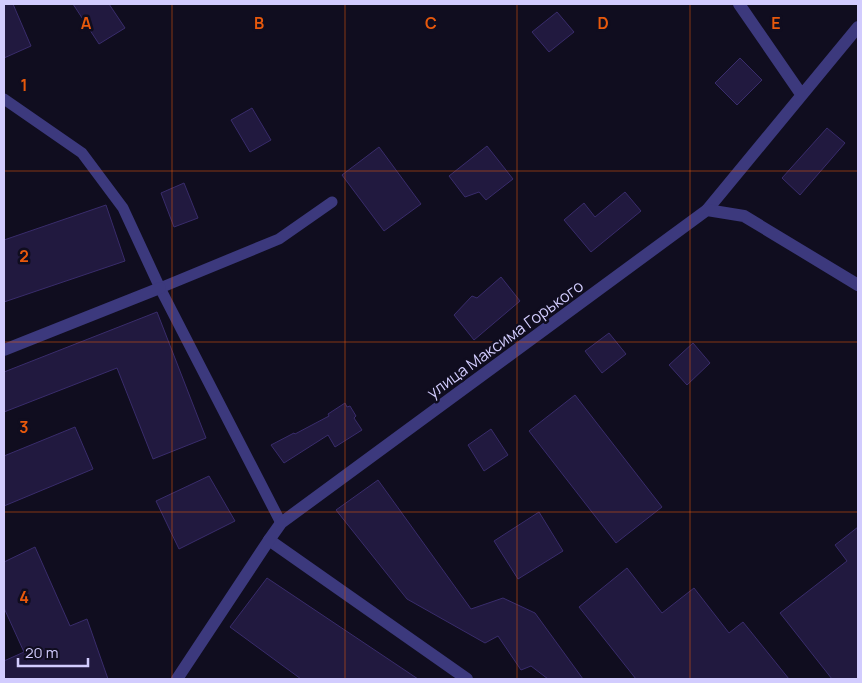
<svg xmlns="http://www.w3.org/2000/svg" width="862" height="683" font-family="Manrope,sans-serif">
<style>
.building{fill:#21193f;stroke:#392c6b}
.lines{fill:none;stroke-linecap:round;stroke-linejoin:round}
.service{stroke:#3c397d;stroke-width:11}
.minor{stroke:#3c397d;stroke-width:12}
.tertiary{stroke:#3c397d;stroke-width:12}
.grid{fill:none;stroke:#e8590c;stroke-width:1;stroke-opacity:0.55}
.labels{text-anchor:middle;dominant-baseline:central;stroke-width:5;stroke-linejoin:round;paint-order:stroke}
.street-label{font-size:16px;fill:#d2ccfe;stroke:#100d1f}
.grid-label{font-size:16px;text-anchor:middle;font-weight:bold;fill:#e8590c;stroke:#100d1f;stroke-width:5;stroke-linejoin:round;paint-order:stroke}
</style>
<rect width="100%" height="100%" fill="#100d1f"/>
<!-- building -->
<path class="building" d="M 4,4 L 13,4 L 31,46 L 4,58 Z
M 73,4 L 109,4 L 125,28 L 99,44 Z
M 557,12 L 574,32 L 549,52 L 532,32 Z
M 740,58 L 762,80 L 737,105 L 715,83 Z
M 252,108 L 271,140 L 250,152 L 231,120 Z
M 827,128 L 845,143 L 800,195 L 782,178 Z
M 487,146 L 513,179 L 486,200 L 479,192 L 465,197 L 449,176 Z
M 379,147 L 421,204 L 384,231 L 342,175 Z
M 184,183 L 198,218 L 174,227 L 161,193 Z
M 625,192 L 641,211 L 591,252 L 564,220 L 584,203 L 595,217 Z
M 106,205 L 125,261 L 4,302 L 4,240 Z
M 501,277 L 520,301 L 474,340 L 454,315 L 472,296 L 477,298 Z
M 157,312 L 206,438 L 153,459 L 117,368 L 4,412 L 4,372 Z
M 609,333 L 626,354 L 602,373 L 585,351 Z
M 693,343 L 710,363 L 687,385 L 669,365 Z
M 575,395 L 662,507 L 616,543 L 529,431 Z
M 345,403 L 347,407 L 350,406 L 356,416 L 354,418 L 362,430 L 335,447 L 328,435 L 284,463 L 271,445 L 294,433 L 295,434 L 329,416 L 328,414 Z
M 75,427 L 93,469 L 4,506 L 4,456 Z
M 491,429 L 508,455 L 484,471 L 468,445 Z
M 209,476 L 235,521 L 179,549 L 156,501 Z
M 378,480 L 471,609 L 503,598 L 535,613 L 583,679 L 548,679 L 531,666 L 521,670 L 498,636 L 485,643 L 407,599 L 336,510 Z
M 539,512 L 563,551 L 518,579 L 494,541 Z
M 858,527 L 858,679 L 832,679 L 780,613 L 847,561 L 835,545 Z
M 35,547 L 70,626 L 87,619 L 108,679 L 4,679 L 4,661 L 24,652 L 4,608 L 4,562 Z
M 627,568 L 662,613 L 694,588 L 729,633 L 743,622 L 789,679 L 636,679 L 579,607 Z
M 267,578 L 418,679 L 301,679 L 230,627 Z"/>
<g class="lines">
<!-- service -->
<path class="service" d="M 4,99 L 82,153 L 123,208 L 160,288 L 281,523
M 160,288 L 279,239 L 332,202"/>
<!-- minor -->
<path class="minor" d="M 739,4 L 801,94
M 707,210 L 858,27
M 4,350 L 160,288
M 269,540 L 467,679"/>
<!-- tertiary -->
<path class="tertiary" d="M 177,679 L 269,540 L 281,523 L 707,210 L 744,216 L 858,285"/>
</g>
<!-- grid -->
<path class="grid" d="M 172,4 L 172,679M 345,4 L 345,679M 517,4 L 517,679M 690,4 L 690,679M 4,171 L 858,171M 4,342 L 858,342M 4,512 L 858,512"/>
<g class="labels">
<!-- street labels -->
<g class="street-label">
<text transform="translate(505 339) rotate(-36)">улица Максима Горького</text>
</g>
</g>
<g class="grid-label">
<text x="86" y="29">A</text>
<text x="259" y="29">B</text>
<text x="431" y="29">C</text>
<text x="603" y="29">D</text>
<text x="776" y="29">E</text>
<text x="24" y="91">1</text>
<text x="24" y="262">2</text>
<text x="24" y="433">3</text>
<text x="24" y="603">4</text>
</g>
<!-- border -->
<rect width="862" height="683" fill="none" stroke="#d2ccfe" stroke-width="10"/>
<!-- scale -->
<path d="M18 658v8h70v-8" fill="none" stroke="#d2ccfe" stroke-width="2.5"/>
<text x="25" y="658" font-size="15" fill="#d2ccfe" stroke="#100d1f" stroke-width="4" paint-order="stroke">20 m</text>
</svg>
